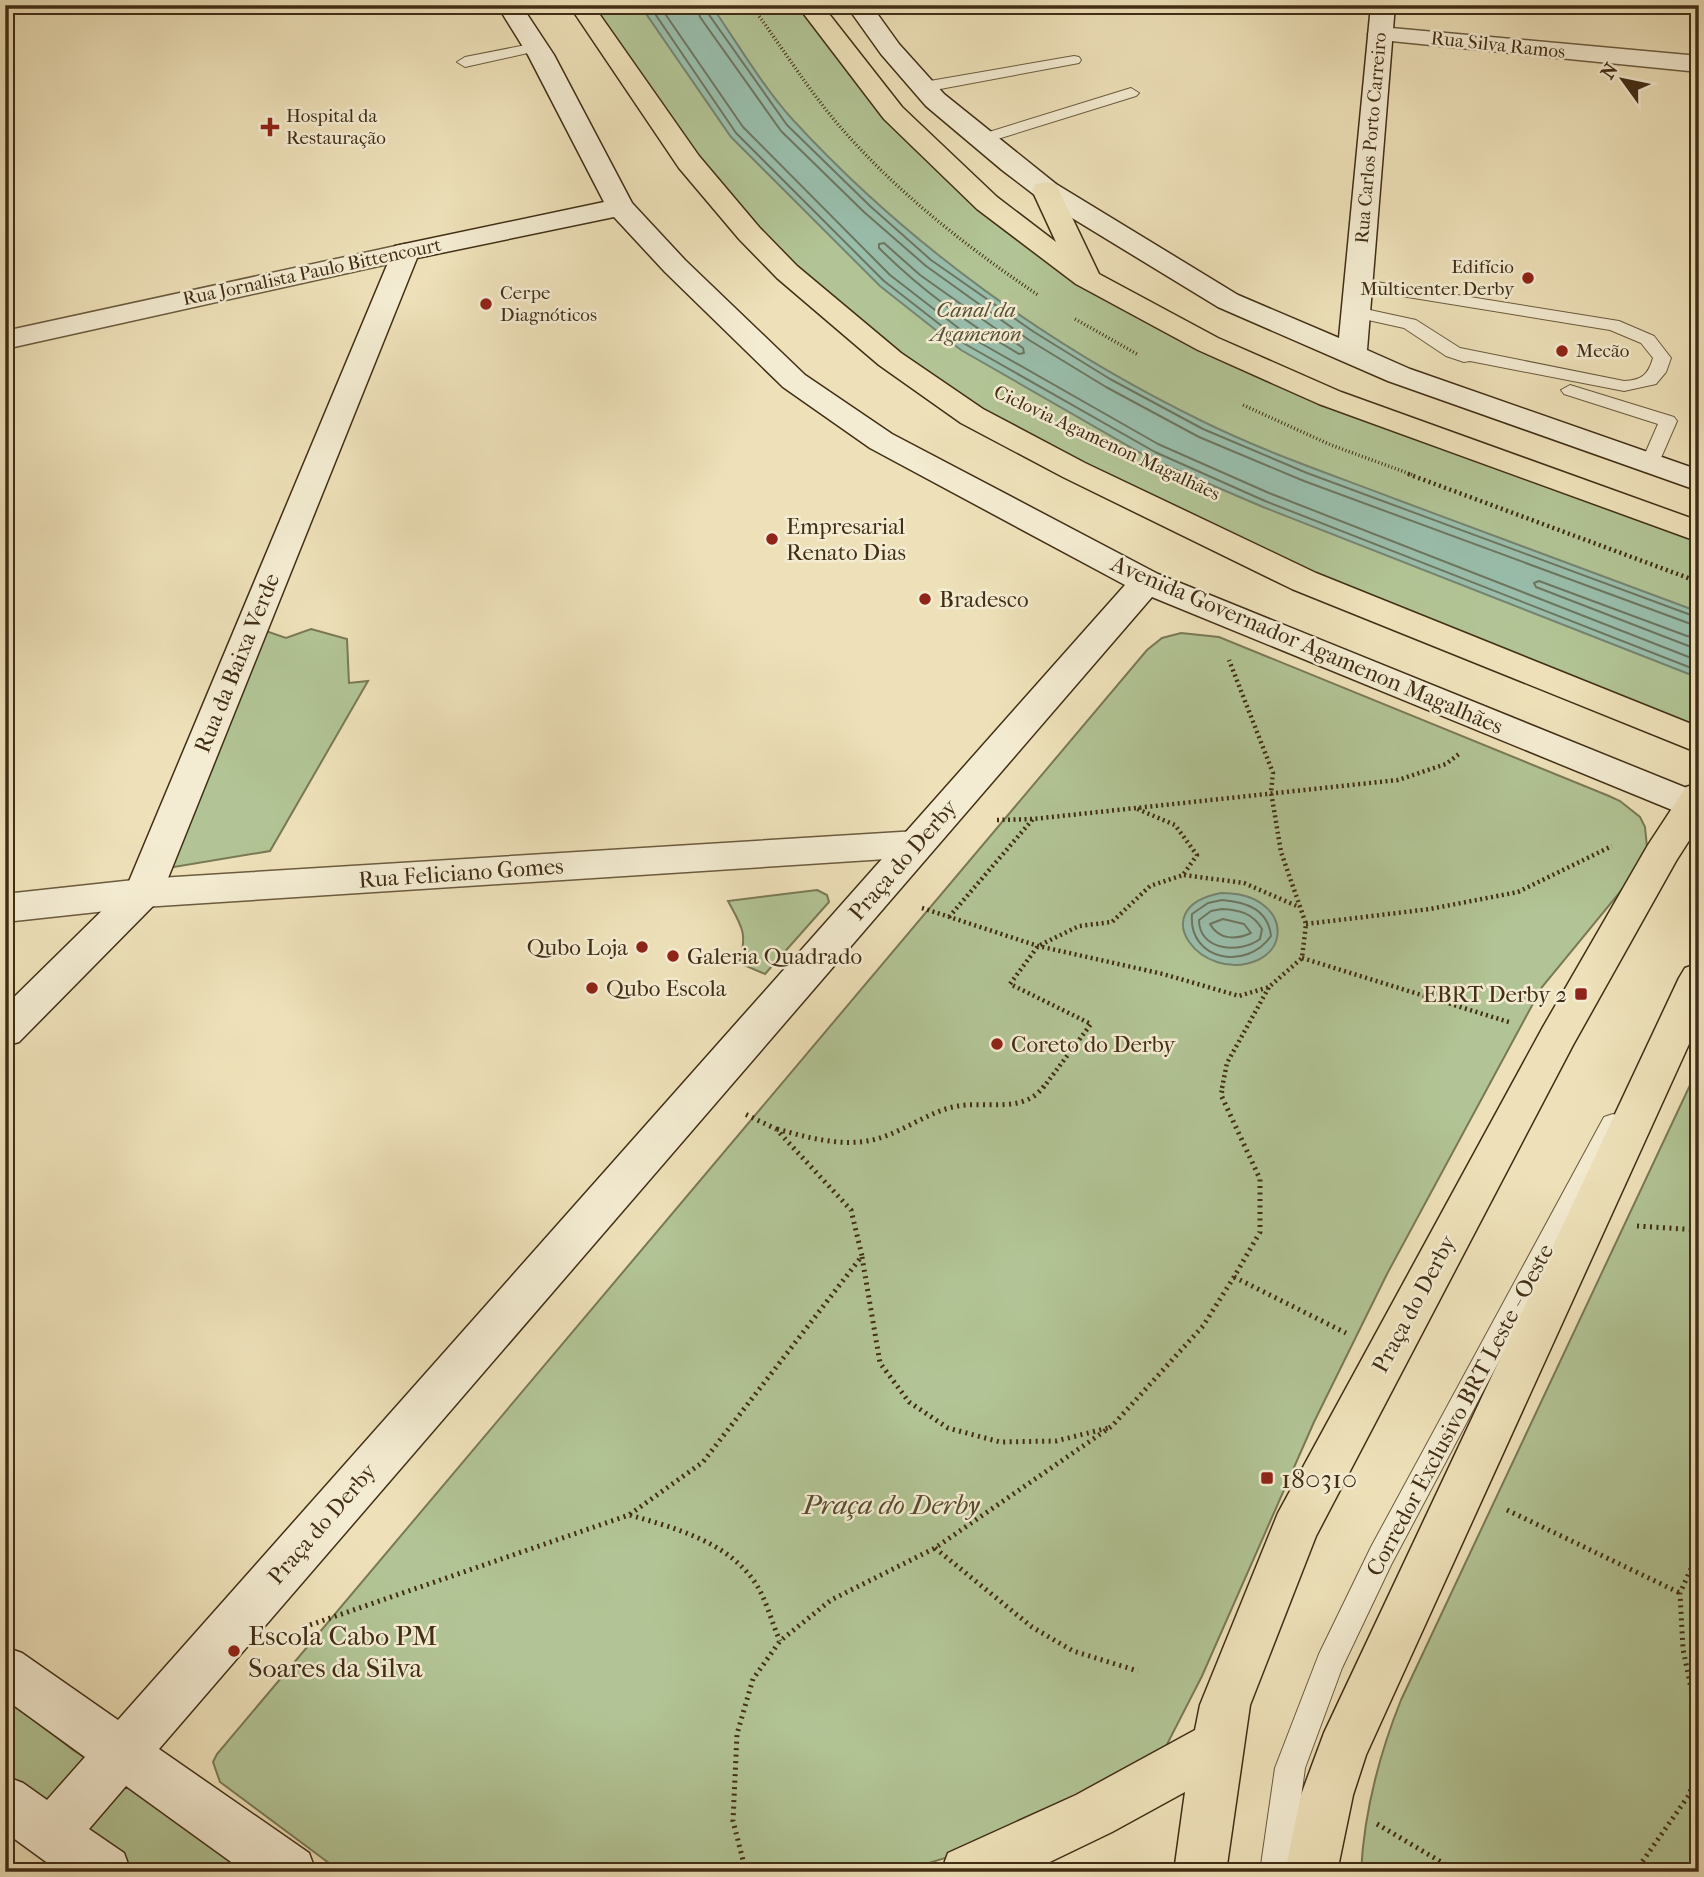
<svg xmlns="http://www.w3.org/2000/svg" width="1704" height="1877" font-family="'IM FELL French Canon',serif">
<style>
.green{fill:#b2c495;stroke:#7a7955;stroke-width:2}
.water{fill:#99beac;stroke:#768470;stroke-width:2}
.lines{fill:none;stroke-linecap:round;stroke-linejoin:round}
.shore{stroke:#6d7660;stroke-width:2}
.lane-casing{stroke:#6c5b3e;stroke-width:2}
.street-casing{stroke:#6c5b3e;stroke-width:3}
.secondary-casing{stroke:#412e15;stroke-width:3}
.primary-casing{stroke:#412e15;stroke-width:3}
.highway-casing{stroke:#412e15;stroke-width:3}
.path-far2{stroke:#412e15;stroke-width:3.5;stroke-dasharray:1 2.5;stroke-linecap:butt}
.path-far1{stroke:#412e15;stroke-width:4.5;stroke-dasharray:2 3.5;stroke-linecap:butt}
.path{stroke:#412e15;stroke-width:5;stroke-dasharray:2 4.5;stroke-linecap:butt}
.lane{fill:#f4ecd2;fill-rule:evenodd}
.street{fill:#f4ecd2;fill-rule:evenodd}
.secondary{fill:#f4ecd2;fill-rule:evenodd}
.primary{fill:#eee1b9;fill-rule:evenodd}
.highway{fill:#eee1b9;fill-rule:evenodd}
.poi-dot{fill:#8f2418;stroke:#f4ecd2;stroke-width:2.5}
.labels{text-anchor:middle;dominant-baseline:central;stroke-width:5;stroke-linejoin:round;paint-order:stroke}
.far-street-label{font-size:19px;fill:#412e15;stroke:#f4ecd2}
.far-poi-label{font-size:19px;fill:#412e15;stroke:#f4ecd2;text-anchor:start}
.far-water-label{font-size:21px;font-style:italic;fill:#57523b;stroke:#f4ecd2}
.poi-label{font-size:23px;fill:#412e15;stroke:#f4ecd2;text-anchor:start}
.street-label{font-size:23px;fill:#412e15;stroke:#f4ecd2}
.near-poi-label{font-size:28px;fill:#412e15;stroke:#f4ecd2;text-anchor:start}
.near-park-label{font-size:28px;font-style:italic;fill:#584c2f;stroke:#f4ecd2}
</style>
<rect width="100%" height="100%" fill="#eee1b9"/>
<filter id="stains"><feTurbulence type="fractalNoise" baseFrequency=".00286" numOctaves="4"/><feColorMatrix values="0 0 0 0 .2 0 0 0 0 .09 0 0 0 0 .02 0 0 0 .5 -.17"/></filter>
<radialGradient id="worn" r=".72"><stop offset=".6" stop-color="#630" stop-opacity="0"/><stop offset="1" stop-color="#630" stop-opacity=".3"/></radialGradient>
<!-- green -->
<path class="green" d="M 582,5 L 809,5 L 987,203 L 1208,344 L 1699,532 L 1699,741 L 1304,581 L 972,416 L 787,272 Z
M 311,629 L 347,639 L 349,683 L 368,681 L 270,851 L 162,869 L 263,630 L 286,638 Z
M 1181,633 L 1219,637 L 1609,796 L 1620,801 L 1640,817 L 1645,827 L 1647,847 L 1625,886 L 1542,987 L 1387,1274 L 1314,1422 L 1202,1676 L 1158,1762 L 1114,1807 L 899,1872 L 341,1872 L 220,1782 L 213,1762 L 217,1754 L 1147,650 L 1162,638 Z
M 817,890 L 827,895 L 829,902 L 765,974 L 739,963 C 748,933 742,927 728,901 Z
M 1699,1066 L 1699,1872 L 1361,1872 C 1364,1813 1379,1755 1401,1700 Z
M 5,1697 L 73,1750 L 261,1872 L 105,1872 L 5,1801 Z"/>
<!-- water -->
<path class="water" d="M 640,5 L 711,5 C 736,41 765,90 794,121 C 909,246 1052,348 1204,422 C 1267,453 1333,475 1398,500 C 1498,537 1598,575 1699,612 L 1699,678 L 1263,507 L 1151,459 L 961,350 L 880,286 L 731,137 Z
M 1221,893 C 1236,893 1250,895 1262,904 C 1284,919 1283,948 1258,960 C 1202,985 1142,908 1221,893 Z"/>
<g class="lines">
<!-- shore -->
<path class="shore" d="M 649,5 L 736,133 L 884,281 L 965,344 L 1155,452 L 1265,501 L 1699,671
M 659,5 L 743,127 L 890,275 L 970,337 L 1158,444 L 1269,493 L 1699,661
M 697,5 L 700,17 L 781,131 L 864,212 L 926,266 L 1029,340 L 1106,387 L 1199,437 L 1304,481 L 1699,627
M 706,5 L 707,12 L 787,125 L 870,206 L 931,260 L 1034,332 L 1110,379 L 1203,429 L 1307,473 L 1699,618
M 884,243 L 920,275 L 1023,348 L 1024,353 L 1019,354 C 968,324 921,290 879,248 L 879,244 Z
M 1699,638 L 1687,636 L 1539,581 L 1534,583 L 1536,587 L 1699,650
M 1222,900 C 1246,902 1268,909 1271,936 C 1247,971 1188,961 1192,914 L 1208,903 Z
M 1222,909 C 1239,910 1253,913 1262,929 L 1260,939 C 1240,954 1199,951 1199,920 L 1211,911 Z
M 1223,919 L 1244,924 L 1251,933 C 1236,940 1219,940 1210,924 Z"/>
<defs>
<path id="lane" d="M 536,43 L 543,47 L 541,50 L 465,67 L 457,62 L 465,57 Z
M 1074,56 L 1079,57 L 1081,60 L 1079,63 L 924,92 L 916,87 L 924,82 Z
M 1131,88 L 1139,93 L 1136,96 L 988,142 L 976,142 L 974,139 L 976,136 Z
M 1358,279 L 1619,321 L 1654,336 L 1671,358 L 1666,372 L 1656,384 L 1624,391 L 1470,361 L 1464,362 L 1446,356 L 1404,328 L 1350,316 L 1347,312 L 1356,307 L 1416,320 L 1460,348 L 1624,381 C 1642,380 1648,375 1653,358 L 1641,343 L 1610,330 L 1352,288 L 1350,284 Z
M 1570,385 L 1674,417 L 1677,421 L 1657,467 L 1643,467 L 1641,463 L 1658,424 L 1564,394 L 1561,390 Z
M 1613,1114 L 1622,1117 L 1625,1124 L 1391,1565 L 1342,1668 L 1305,1768 L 1291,1872 L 1260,1872 L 1275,1768 L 1319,1654 L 1371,1547 L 1604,1117 Z"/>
<path id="street" d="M 1380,27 L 1699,56 L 1699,72 L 1371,39 L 1368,34 L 1371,29 Z
M 405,244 L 415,246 L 419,252 L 415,258 L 5,349 L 5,331 Z
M 917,831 L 930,835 L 936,844 L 930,853 L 917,857 L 143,907 L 5,922 L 5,894 L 143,879 Z"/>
<path id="secondary" d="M 497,5 L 521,5 L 554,55 L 632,203 L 685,260 L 805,375 L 892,434 L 1158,574 L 1699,793 L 1699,821 L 1152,597 L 159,1749 L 309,1853 L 316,1872 L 245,1872 L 126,1786 L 89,1829 L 124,1853 L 131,1872 L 60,1872 L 5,1832 L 5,1776 L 23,1783 L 47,1800 L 85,1757 L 5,1699 L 5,1647 L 22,1653 L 118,1720 L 1125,585 L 870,448 L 783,387 L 665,272 L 614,217 L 417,258 L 162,893 L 156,903 L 19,1042 L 5,1046 L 5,1006 L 127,886 L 395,246 L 604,202 L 528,55 Z
M 846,5 L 871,5 L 899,44 L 944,94 L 1056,184 L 1238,295 L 1339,338 L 1371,5 L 1395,5 L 1367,350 L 1410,369 L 1699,470 L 1699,491 L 1388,381 L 1218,307 L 1036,196 L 1002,170 L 926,106 L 881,54 Z"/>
<path id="primary" d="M 1699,783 L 1699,825 L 1676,861 L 1573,1045 L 1316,1536 L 1250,1705 L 1226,1872 L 1174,1872 L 1185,1792 L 1112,1832 L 1029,1872 L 941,1872 L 948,1853 L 1076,1795 L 1195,1730 L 1200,1705 L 1278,1513 L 1543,1027 L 1648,845 L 1686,787 Z
M 1699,963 L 1699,1022 L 1366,1755 L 1353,1795 L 1337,1872 L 1285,1872 L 1301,1795 L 1324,1733 L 1679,978 L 1685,968 Z"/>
<path id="highway" d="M 569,5 L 593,5 L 699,156 L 759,227 L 797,266 L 901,353 L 983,409 L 1085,463 L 1316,573 L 1699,727 L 1699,753 L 1292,589 L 1063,477 L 961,423 L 879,365 L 777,278 L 739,239 L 679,168 Z
M 797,5 L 822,5 L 902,107 L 997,197 L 1056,242 L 1032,190 L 1036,184 L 1046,182 L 1056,184 L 1099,274 L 1218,338 L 1341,392 L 1699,521 L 1699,542 L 1319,404 L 1198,350 L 1076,284 L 977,209 L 884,119 Z"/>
</defs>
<!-- lane casing -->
<use href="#lane" class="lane-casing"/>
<!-- street casing -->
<use href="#street" class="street-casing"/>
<!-- secondary casing -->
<use href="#secondary" class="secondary-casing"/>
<!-- primary casing -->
<use href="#primary" class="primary-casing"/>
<!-- highway casing -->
<use href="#highway" class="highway-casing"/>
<!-- path-far2 -->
<path class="path-far2" d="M 751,5 C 780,44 805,85 836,122 C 894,190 964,245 1038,295
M 1075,319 L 1137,354
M 1243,405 L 1331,445 L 1413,475"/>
<!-- path-far1 -->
<path class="path-far1" d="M 1408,474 L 1699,582
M 997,820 L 1033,819 L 1398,780 L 1446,764 L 1459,754
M 1184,875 L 1244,883 L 1299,907
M 922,908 L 1038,946 L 1163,974 L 1239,996 L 1269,987 L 1302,958 L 1306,924 L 1281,852 L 1271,792 L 1273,773 L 1229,660
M 949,917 L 1033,819
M 1306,924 L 1430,909 L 1518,892 L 1612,846
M 1302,958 L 1512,1023
M 1043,1088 L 1091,1024 L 1010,984 L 1038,946 L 1079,926 L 1112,922 L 1150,886 L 1183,875 L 1197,855 L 1175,825 L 1135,808
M 1222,1088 L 1227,1063 L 1269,987"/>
<!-- path -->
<path class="path" d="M 777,1129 C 806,1137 837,1146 867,1141 C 899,1136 927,1111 958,1106 C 987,1101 1024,1114 1044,1086
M 1637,1226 L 1699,1230
M 862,1257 L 880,1363 L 909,1402 L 948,1428 L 1000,1442 L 1056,1441 L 1108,1428
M 1234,1277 L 1346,1333
M 1507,1510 L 1680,1593
M 630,1515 C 674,1528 726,1541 754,1581 C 766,1598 771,1621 780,1641
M 935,1548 L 1032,1627 L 1073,1651 L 1138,1671
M 1699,1551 L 1680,1593 L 1683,1649 L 1699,1727
M 304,1627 L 629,1515 L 703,1462 L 862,1256 L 851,1210 L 776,1129 L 745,1114
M 1377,1824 L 1458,1872
M 746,1872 L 733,1821 L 737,1734 L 753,1679 L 780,1641 L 831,1600 L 935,1548 L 1112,1426 L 1203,1326 L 1234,1277 L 1260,1232 L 1260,1179 L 1221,1095 L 1223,1086
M 1635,1872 L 1689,1795 L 1699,1765"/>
<!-- lane -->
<use href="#lane" class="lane"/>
<!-- street -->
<use href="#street" class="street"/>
<!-- secondary -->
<use href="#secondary" class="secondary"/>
<!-- primary -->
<use href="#primary" class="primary"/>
<!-- highway -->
<use href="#highway" class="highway"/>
</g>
<!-- markers -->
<g class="poi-dot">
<path d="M266.5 116.5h7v7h7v7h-7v7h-7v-7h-7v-7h7z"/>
<circle cx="1528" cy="278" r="7"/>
<circle cx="486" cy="304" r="7"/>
<circle cx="1562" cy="351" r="7"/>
<circle cx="772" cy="539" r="7"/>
<circle cx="925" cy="599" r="7"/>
<circle cx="642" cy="947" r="7"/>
<circle cx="673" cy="956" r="7"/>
<circle cx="592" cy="988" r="7"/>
<rect x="1574" y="987" width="14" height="14" rx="3.5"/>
<circle cx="997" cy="1044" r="7"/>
<rect x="1260" y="1471" width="14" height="14" rx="3.5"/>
<circle cx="234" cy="1651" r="7"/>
</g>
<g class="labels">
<!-- far-street labels -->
<g class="far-street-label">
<text transform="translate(1498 45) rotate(6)">Rua Silva Ramos</text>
<text transform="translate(1371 138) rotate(-85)">Rua Carlos Porto Carreiro</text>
<text transform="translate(312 272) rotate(-12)">Rua Jornalista Paulo Bittencourt</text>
<text transform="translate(1107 443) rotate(25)">Ciclovia Agamenon Magalhães</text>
</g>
<!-- far-poi labels -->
<g class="far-poi-label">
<text x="286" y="116">Hospital da<tspan x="286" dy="22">Restauração</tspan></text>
<text x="1514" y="267" text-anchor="end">Edifício<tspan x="1514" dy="22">Multicenter Derby</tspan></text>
<text x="500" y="293">Cerpe<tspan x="500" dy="22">Diagnóticos</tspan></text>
<text x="1576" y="351">Mecão</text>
</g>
<!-- far-water labels -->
<g class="far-water-label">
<text x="976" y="310">Canal da<tspan x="976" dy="24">Agamenon</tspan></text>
</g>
<!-- poi labels -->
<g class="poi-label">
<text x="786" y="526">Empresarial<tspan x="786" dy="26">Renato Dias</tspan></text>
<text x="939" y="599">Bradesco</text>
<text x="628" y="947" text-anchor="end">Qubo Loja</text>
<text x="687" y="956">Galeria Quadrado</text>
<text x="606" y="988">Qubo Escola</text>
<text x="1567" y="994" text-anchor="end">EBRT Derby 2</text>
<text x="1011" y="1044">Coreto do Derby</text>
</g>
<!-- street labels -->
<g class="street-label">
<text transform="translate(1307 645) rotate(23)">Avenida Governador Agamenon Magalhães</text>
<text transform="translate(237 663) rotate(-68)">Rua da Baixa Verde</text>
<text transform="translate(903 860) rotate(-49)">Praça do Derby</text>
<text transform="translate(461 873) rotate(-4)">Rua Feliciano Gomes</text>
<text transform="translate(1414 1304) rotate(-62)">Praça do Derby</text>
<text transform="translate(1460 1410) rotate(-62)">Corredor Exclusivo BRT Leste - Oeste</text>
<text transform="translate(322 1524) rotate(-49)">Praça do Derby</text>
</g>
<!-- near-poi labels -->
<g class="near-poi-label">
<text x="1281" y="1478">180310</text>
<text x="248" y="1635">Escola Cabo PM<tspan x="248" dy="32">Soares da Silva</tspan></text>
</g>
<!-- near-park labels -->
<g class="near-park-label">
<text x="891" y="1504">Praça do Derby</text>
</g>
</g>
<!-- margin -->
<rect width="1704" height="1877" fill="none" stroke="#eee1b9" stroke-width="28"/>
<rect x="7" y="7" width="1690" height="1863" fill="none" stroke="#412e15" stroke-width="3.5"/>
<rect x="14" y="14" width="1676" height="1849" fill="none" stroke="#412e15" stroke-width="2"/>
<!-- north arrow -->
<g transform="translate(1623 80) rotate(303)" stroke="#f4ecd2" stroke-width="5" paint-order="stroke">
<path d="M0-5L12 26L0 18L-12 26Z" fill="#412e15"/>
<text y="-10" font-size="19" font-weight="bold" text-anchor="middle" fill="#412e15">N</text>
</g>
<rect width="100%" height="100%" filter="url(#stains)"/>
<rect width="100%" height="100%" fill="url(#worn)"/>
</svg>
